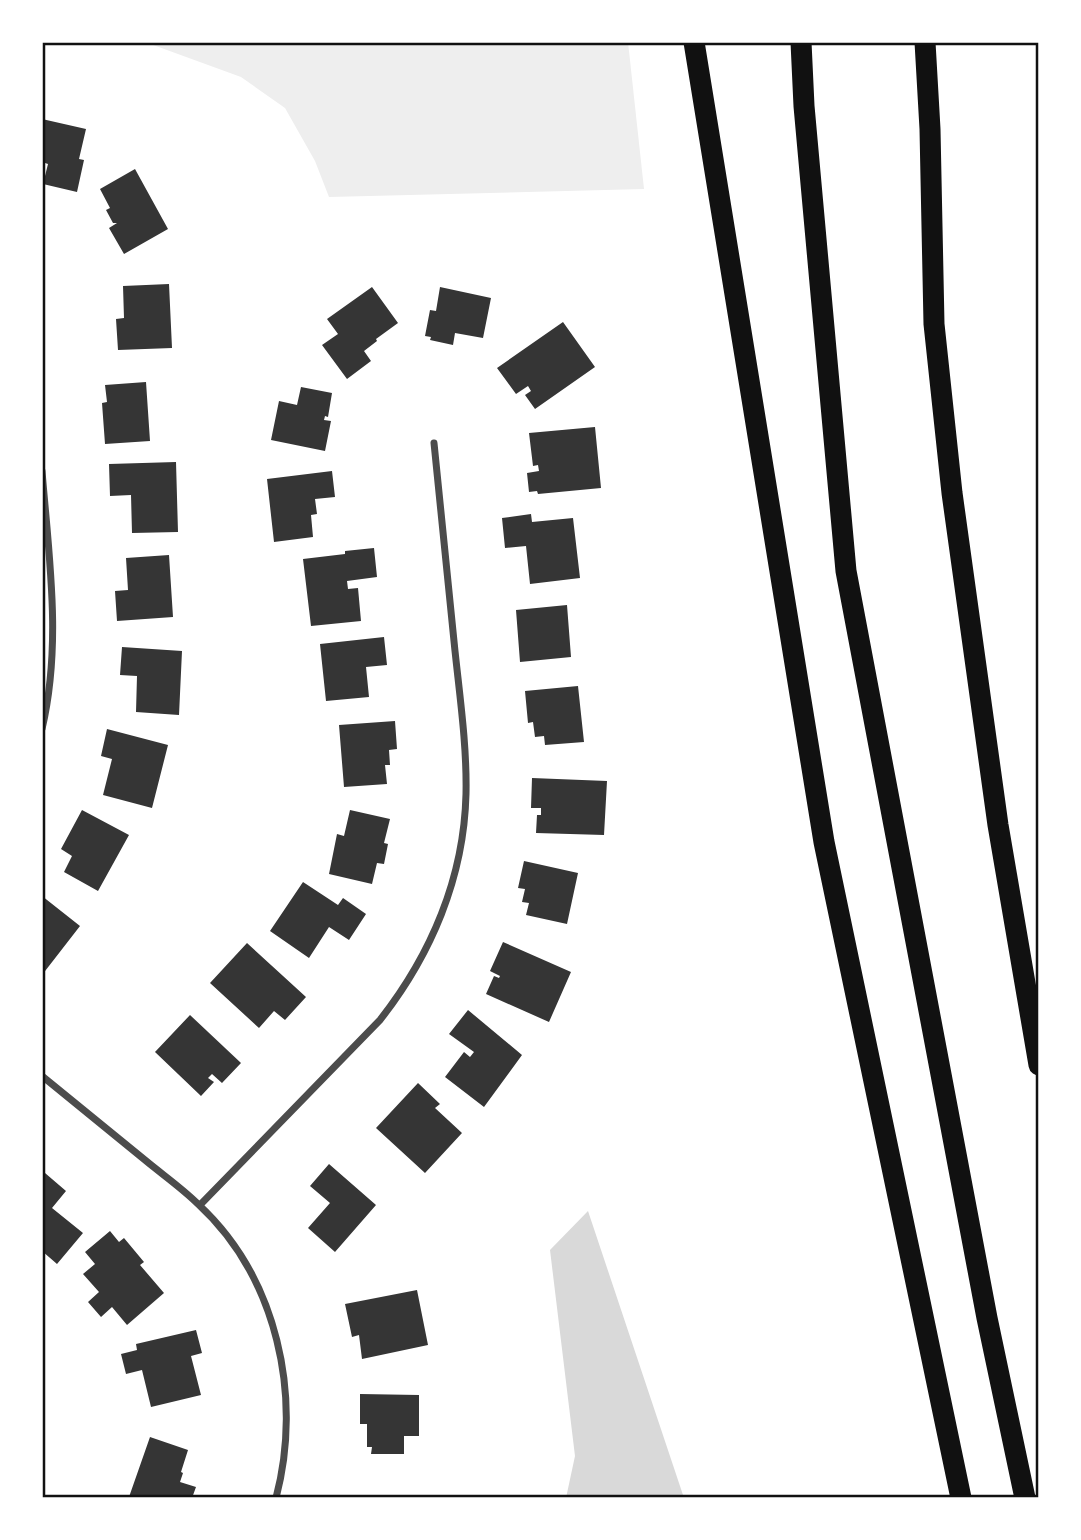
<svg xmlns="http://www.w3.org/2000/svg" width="1081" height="1540" font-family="'Golos Text',sans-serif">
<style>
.green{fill:#eee}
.water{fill:#d9d9d9}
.building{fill:#353535}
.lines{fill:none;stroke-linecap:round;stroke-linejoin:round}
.minor{stroke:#4c4c4c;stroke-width:7}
.motorway{stroke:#111;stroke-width:21}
.neatline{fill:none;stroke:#111;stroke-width:2.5}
</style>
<rect width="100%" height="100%" fill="#fff"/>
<!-- green -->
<path class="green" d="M 145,42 L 628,42 L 644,189 L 329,197 L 315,161 L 285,108 L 241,77 Z"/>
<!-- water -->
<path class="water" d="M 588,1211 L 684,1498 L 566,1498 L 575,1456 L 550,1250 Z"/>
<!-- building -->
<path class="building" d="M 42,119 L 86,129 L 79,159 L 84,160 L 77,192 L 43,184 L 48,164 L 42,162 Z
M 135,169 L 168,229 L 124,254 L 109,228 L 117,223 L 113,223 L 106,210 L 110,208 L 100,189 Z
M 169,284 L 172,348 L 118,350 L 116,319 L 124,318 L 123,286 Z
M 372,287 L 398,323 L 376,339 L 377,341 L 364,351 L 371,361 L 347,379 L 322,345 L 338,334 L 327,319 Z
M 440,287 L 491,298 L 483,338 L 455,333 L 453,345 L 430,340 L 431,337 L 425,336 L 430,310 L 436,311 Z
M 563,322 L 595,367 L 535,409 L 525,395 L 531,391 L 528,386 L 516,394 L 497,368 Z
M 146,382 L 150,441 L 105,444 L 102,403 L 107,402 L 105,385 Z
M 301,387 L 332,393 L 328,417 L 325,416 L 324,420 L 331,421 L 325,451 L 271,440 L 279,401 L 297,405 Z
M 595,427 L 601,488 L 538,494 L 537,491 L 529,492 L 527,473 L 539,471 L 538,465 L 533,466 L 529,433 Z
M 176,462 L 178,532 L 132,533 L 131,495 L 110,496 L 109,464 Z
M 332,471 L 335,497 L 315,499 L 317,514 L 311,515 L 313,537 L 274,542 L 267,479 Z
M 531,514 L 532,522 L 573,518 L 580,578 L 530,584 L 526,546 L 505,548 L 502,518 Z
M 374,548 L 377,577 L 347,581 L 348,589 L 358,588 L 361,621 L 311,626 L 303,559 L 345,554 L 345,551 Z
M 169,555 L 173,617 L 117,621 L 115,591 L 128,590 L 126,558 Z
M 567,605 L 571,657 L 520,662 L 516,610 Z
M 384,637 L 387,665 L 366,667 L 369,697 L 326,701 L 320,644 Z
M 122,647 L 182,651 L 179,715 L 136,712 L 137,676 L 120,675 Z
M 578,686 L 584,742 L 545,745 L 544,736 L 535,737 L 533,722 L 528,723 L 525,691 Z
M 395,721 L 397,749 L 389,750 L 390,765 L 385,765 L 387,784 L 344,787 L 339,725 Z
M 107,729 L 168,745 L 152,808 L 103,795 L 112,759 L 101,756 Z
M 532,778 L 607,781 L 604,835 L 536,833 L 537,815 L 541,815 L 541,808 L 531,808 Z
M 82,810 L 129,835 L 98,891 L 64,872 L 72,856 L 61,849 Z
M 350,810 L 390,819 L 384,843 L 388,844 L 384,864 L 377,863 L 372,884 L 329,874 L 337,834 L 344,836 Z
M 524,861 L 578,873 L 567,924 L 526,915 L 529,903 L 522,902 L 525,889 L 518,888 Z
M 303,882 L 338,905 L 343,898 L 366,914 L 349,940 L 329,927 L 309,958 L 270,931 Z
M 42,896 L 80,926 L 42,975 Z
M 503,942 L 571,972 L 549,1022 L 486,994 L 494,976 L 499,978 L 500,976 L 490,971 Z
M 247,943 L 306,997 L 285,1020 L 274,1011 L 259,1028 L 210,983 Z
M 468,1010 L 522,1055 L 484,1107 L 445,1077 L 464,1052 L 470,1057 L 474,1052 L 449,1034 Z
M 190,1015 L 241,1063 L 222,1083 L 212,1074 L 208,1078 L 214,1082 L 201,1096 L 155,1052 Z
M 418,1083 L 440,1104 L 435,1108 L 462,1133 L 425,1173 L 376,1128 Z
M 329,1164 L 376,1205 L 335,1252 L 308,1228 L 330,1203 L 310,1186 Z
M 45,1173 L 66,1191 L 52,1208 L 83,1233 L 57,1264 L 42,1251 L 42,1176 Z
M 110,1231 L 119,1242 L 124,1238 L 144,1262 L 140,1265 L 164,1293 L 127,1325 L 112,1307 L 101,1317 L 88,1302 L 99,1292 L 83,1274 L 95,1264 L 85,1252 Z
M 417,1290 L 428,1345 L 362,1359 L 359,1335 L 352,1337 L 345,1304 Z
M 196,1330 L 202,1353 L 191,1356 L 201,1395 L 151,1407 L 142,1370 L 126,1374 L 121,1354 L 137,1350 L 136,1344 Z
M 360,1394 L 419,1395 L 419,1436 L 404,1436 L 404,1454 L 371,1454 L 372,1447 L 367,1447 L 367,1424 L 360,1424 Z
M 150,1437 L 188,1450 L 181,1472 L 183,1473 L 180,1482 L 196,1487 L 192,1498 L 129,1497 Z"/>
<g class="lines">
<!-- minor -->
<path class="minor" d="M 42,471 C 49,558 62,644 42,729
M 42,1076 C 76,1104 111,1132 145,1160 C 163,1175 182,1188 198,1204 C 277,1277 303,1396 276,1498
M 200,1205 L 380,1020 C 431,955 464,878 466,794 C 467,747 460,698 455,651 C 448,582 441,513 434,443"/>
<!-- motorway -->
<path class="motorway" d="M 694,42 L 824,842 L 961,1498
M 801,42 L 804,106 L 846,571 L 987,1318 L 1025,1498
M 925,42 L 930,129 L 934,324 L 952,493 L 998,825 L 1039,1065"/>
</g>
<!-- border -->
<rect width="1081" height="1540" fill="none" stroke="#ffffff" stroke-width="88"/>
<rect x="44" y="44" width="993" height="1452" class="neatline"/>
</svg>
